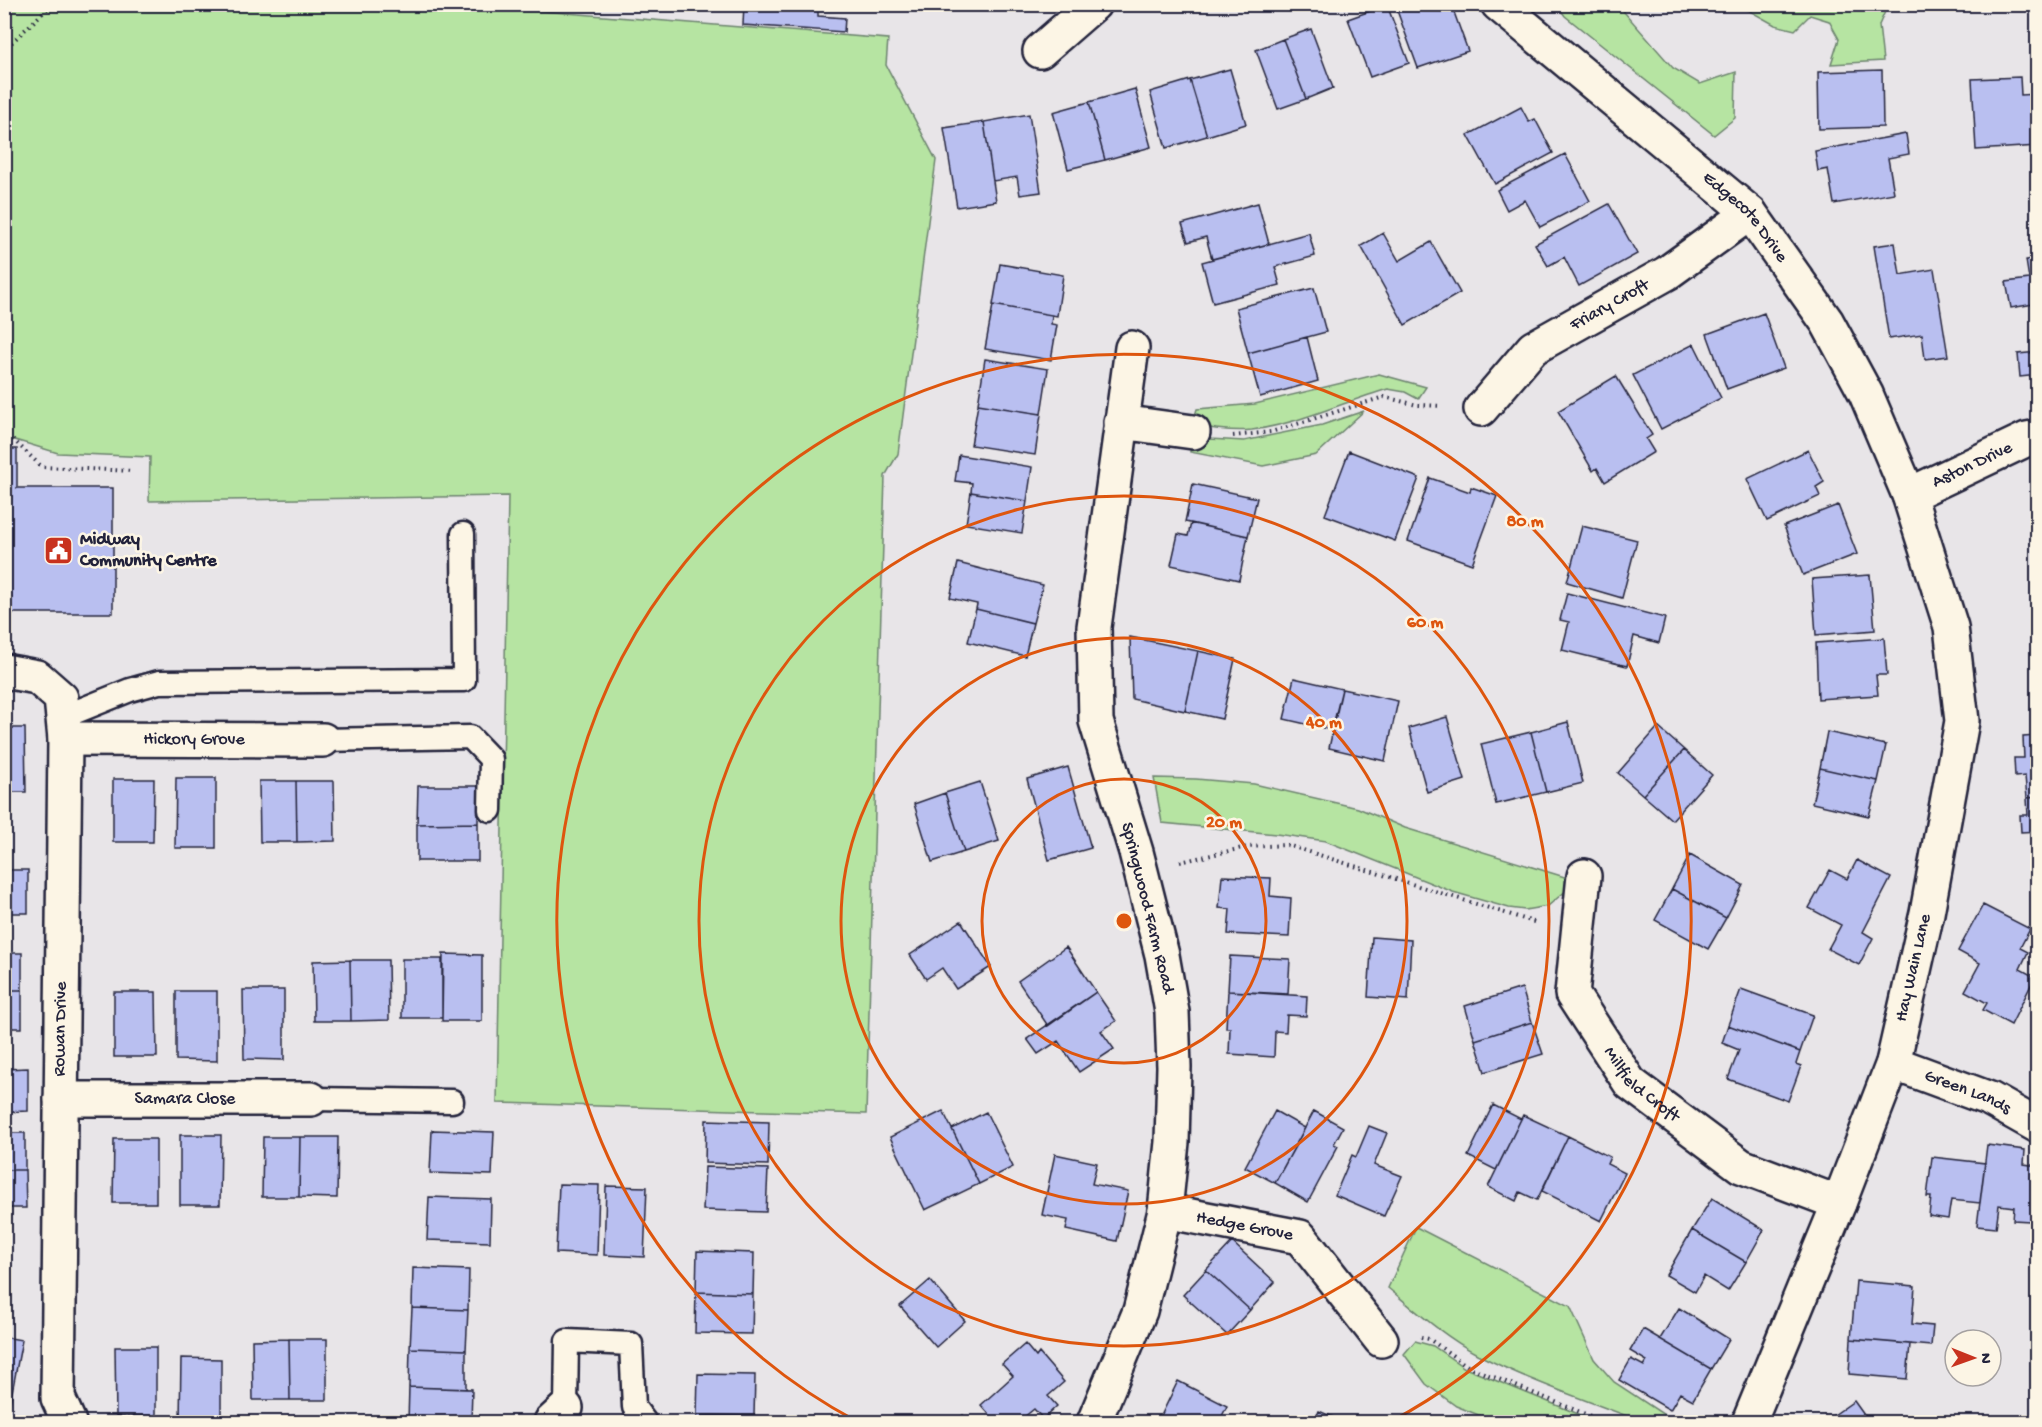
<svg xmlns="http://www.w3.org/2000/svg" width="2042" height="1427" font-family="'Gochi Hand',sans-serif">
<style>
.green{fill:#b6e4a2;stroke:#6c836e;stroke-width:1.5}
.building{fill:#b9bff0;stroke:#22223b;stroke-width:1.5}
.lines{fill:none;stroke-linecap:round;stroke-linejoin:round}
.lane-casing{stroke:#22223b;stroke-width:27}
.street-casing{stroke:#22223b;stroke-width:38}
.path{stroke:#22223b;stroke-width:4;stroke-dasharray:1.5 4.5;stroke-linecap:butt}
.lane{stroke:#fcf5e5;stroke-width:22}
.street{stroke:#fcf5e5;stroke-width:33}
.ring{fill:none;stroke:#de560e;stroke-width:3}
.labels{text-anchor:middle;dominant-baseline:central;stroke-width:5;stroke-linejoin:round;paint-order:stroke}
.street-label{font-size:18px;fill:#22223b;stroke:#fcf5e5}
.poi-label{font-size:18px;font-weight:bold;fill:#22223b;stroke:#fcf5e5;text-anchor:start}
.centre{fill:#de560e;stroke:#fcf5e5;stroke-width:3}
.ring-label{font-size:18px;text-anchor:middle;font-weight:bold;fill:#de560e;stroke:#fcf5e5;stroke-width:5;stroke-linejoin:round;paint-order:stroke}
</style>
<rect width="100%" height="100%" fill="#e8e5e8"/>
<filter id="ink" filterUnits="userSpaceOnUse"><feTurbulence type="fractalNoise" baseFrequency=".0167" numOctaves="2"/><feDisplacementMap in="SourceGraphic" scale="12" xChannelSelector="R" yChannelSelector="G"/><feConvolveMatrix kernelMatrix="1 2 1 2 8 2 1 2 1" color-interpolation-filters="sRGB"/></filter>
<g filter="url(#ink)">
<!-- green -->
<path class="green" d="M 453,4 L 888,39 L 886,65 L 936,160 L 898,454 L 885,476 L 866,1114 L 497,1103 L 508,496 L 149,501 L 150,457 L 58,453 L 15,440 L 5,440 L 5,5 Z
M 1557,5 L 1623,5 L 1624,12 L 1673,68 L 1700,84 L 1736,72 L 1735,118 L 1714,135 L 1565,16 Z
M 1739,5 L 1888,5 L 1879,25 L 1883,61 L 1831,64 L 1839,39 L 1829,21 L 1810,15 L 1795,30 L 1775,25 Z
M 1379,374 L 1426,387 L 1418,399 L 1405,392 L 1388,389 C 1343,402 1299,424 1252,430 C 1232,432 1212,429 1192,425 L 1197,409 L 1255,404 Z
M 1364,411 L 1316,455 L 1263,466 L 1190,452 L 1192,438 L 1244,441 L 1322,425 Z
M 1154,778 L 1196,779 L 1254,784 L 1358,808 L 1405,828 L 1568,878 L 1568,889 L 1548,906 L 1525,910 L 1509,908 L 1453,892 L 1326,841 L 1276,834 L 1162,823 Z
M 1416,1227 L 1570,1306 L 1594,1359 L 1614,1382 L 1675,1422 L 1644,1422 L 1632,1418 C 1580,1398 1527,1380 1477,1354 C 1445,1337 1416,1311 1388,1288 Z
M 1415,1341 L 1433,1346 L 1465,1368 L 1598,1422 L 1496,1422 L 1456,1406 L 1426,1384 L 1404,1354 Z"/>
<!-- building -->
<path class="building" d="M 744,4 L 818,4 L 818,16 L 845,18 L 844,32 L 743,25 Z
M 984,4 L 1026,4 L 1025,10 Z
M 1451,4 L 1468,51 L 1418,68 L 1395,5 Z
M 1387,5 L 1409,63 L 1370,77 L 1348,19 Z
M 1311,29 L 1333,88 L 1306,99 L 1283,39 Z
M 1283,39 L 1306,99 L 1278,109 L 1256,50 Z
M 1230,69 L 1246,124 L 1207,136 L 1190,80 Z
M 1882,70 L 1883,127 L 1819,129 L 1818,72 Z
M 2020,77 L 2021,95 L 2038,94 L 2038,146 L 1976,150 L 1972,79 Z
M 1190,80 L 1207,136 L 1166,148 L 1150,92 Z
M 1135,89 L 1151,147 L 1105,160 L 1089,102 Z
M 1089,102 L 1105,160 L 1068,169 L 1053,112 Z
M 1521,107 L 1529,122 L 1535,119 L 1553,153 L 1495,184 L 1468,135 Z
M 1029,114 L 1041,192 L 1020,195 L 1017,177 L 993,181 L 984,122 Z
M 984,122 L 996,201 L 957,207 L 944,128 Z
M 1906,134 L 1909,154 L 1888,158 L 1894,193 L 1834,204 L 1828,169 L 1818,171 L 1815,151 Z
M 1565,154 L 1590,201 L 1540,227 L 1525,200 L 1507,210 L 1497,190 Z
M 1258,203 L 1269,244 L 1212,259 L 1206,237 L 1188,242 L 1182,224 Z
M 1609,204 L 1637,254 L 1579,286 L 1564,257 L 1548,266 L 1535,244 Z
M 1309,233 L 1315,256 L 1275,267 L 1280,285 L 1213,303 L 1202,262 Z
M 1383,233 L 1399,261 L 1431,242 L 1460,293 L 1405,325 L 1361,246 Z
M 1895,243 L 1900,275 L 1934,269 L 1948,356 L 1925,359 L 1922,334 L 1889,339 L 1874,246 Z
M 2038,258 L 2038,308 L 2034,309 L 2034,304 L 2011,308 L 2006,282 L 2029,279 L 2026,260 Z
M 1000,264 L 1063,275 L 1057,316 L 993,305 Z
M 1314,288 L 1326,332 L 1248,353 L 1236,308 Z
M 993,305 L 1052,315 L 1051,324 L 1057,325 L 1051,360 L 985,349 Z
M 1764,313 L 1784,368 L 1727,389 L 1707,334 Z
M 2034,316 L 2038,316 L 2038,345 Z
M 1307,337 L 1318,381 L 1260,397 L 1248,353 Z
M 1694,344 L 1721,398 L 1661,429 L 1633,375 Z
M 2038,352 L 2038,375 L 2020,377 L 2018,354 Z
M 985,359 L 1048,369 L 1041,414 L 978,404 Z
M 1616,376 L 1652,435 L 1646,439 L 1654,452 L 1605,482 L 1597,468 L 1593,471 L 1558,411 Z
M 978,404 L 1041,414 L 1035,455 L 971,445 Z
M 4,449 L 17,449 L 17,488 L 113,488 L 113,613 L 4,613 Z
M 1808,450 L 1824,482 L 1816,487 L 1820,496 L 1767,521 L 1747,479 Z
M 1349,451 L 1419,478 L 1395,541 L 1325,515 Z
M 959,455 L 1032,467 L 1027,501 L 971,492 L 972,483 L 955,481 Z
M 1430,478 L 1470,492 L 1471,487 L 1497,496 L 1472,564 L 1408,541 Z
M 1193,484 L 1257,498 L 1248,536 L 1185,522 Z
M 971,492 L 1027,501 L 1022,533 L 966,524 Z
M 1838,505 L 1857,554 L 1803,575 L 1784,526 Z
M 1191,523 L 1248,536 L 1239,580 L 1171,565 L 1178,534 L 1188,536 Z
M 1582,526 L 1637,540 L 1622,598 L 1567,582 Z
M 958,563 L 1043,585 L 1033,623 L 976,609 L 977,604 L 950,598 Z
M 1870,575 L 1875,630 L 1816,635 L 1812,579 Z
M 1567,593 L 1665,618 L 1659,643 L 1634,636 L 1627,666 L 1562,650 L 1569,622 L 1560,620 Z
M 976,609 L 1033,623 L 1025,656 L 968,642 Z
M 1130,637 L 1198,651 L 1185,711 L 1132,699 Z
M 1884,638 L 1887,675 L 1876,675 L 1878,695 L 1818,699 L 1816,643 Z
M 1198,651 L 1235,659 L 1222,719 L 1185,711 Z
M 1294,678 L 1342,689 L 1332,730 L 1284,719 Z
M 1342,689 L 1398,701 L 1385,761 L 1329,748 Z
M 1447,717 L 1465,780 L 1427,792 L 1409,728 Z
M 1568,722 L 1583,783 L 1546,792 L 1531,732 Z
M 1658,727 L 1684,750 L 1643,795 L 1618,773 Z
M 4,728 L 25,728 L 26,792 L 4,792 Z
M 1531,732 L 1546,792 L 1496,804 L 1481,744 Z
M 1827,732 L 1886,745 L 1878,781 L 1820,768 Z
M 2038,736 L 2038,797 L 2027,798 L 2025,776 L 2015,777 L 2014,758 L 2024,758 L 2023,737 Z
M 1684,750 L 1712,775 L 1672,820 L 1643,795 Z
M 1068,767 L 1091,848 L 1049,860 L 1027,779 Z
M 1820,768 L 1878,781 L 1869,816 L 1812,803 Z
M 176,778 L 216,778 L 216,848 L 175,848 Z
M 113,779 L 154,779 L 153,842 L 113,842 Z
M 259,781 L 296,781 L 297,842 L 260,842 Z
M 296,781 L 334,781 L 335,841 L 297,842 Z
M 980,782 L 999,841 L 964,852 L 945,793 Z
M 418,786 L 478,786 L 478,823 L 417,824 Z
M 945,793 L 964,852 L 932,862 L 914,804 Z
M 2038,797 L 2038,831 L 2021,832 L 2020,815 L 2028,815 L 2027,798 Z
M 478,823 L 478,861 L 417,861 L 417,824 Z
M 1690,855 L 1743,885 L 1726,918 L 1672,889 Z
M 1857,860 L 1891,878 L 1863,932 L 1873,938 L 1859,965 L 1828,949 L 1841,925 L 1809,908 L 1830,870 L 1847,879 Z
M 4,870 L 28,870 L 28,913 L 4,913 Z
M 1222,876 L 1271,878 L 1270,896 L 1291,898 L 1289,937 L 1228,934 L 1230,909 L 1219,908 Z
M 1672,889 L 1726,918 L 1708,949 L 1655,920 Z
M 1983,905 L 2030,929 L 2020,948 L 2028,952 L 2020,969 L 2035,977 L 2011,1025 L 1983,1010 L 1987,1003 L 1965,991 L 1980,963 L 1958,951 Z
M 961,921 L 991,967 L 956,989 L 942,968 L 926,979 L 910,955 Z
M 1372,937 L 1411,940 L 1408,1000 L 1368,997 Z
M 1066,947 L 1096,992 L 1048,1026 L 1018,981 Z
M 4,953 L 22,953 L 22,990 L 4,990 Z
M 443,954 L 482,955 L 482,1021 L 442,1021 Z
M 1230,956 L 1290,959 L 1288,994 L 1228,991 Z
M 402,959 L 442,959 L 442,1018 L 402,1018 Z
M 350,960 L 351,1021 L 314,1021 L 313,961 Z
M 350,960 L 388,960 L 389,1020 L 351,1021 Z
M 1522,988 L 1532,1022 L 1475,1040 L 1465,1006 Z
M 1741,989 L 1813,1015 L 1800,1052 L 1728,1025 Z
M 4,990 L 22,990 L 22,1028 L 4,1028 Z
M 243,990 L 284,990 L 284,1060 L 244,1059 Z
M 176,991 L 217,991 L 217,1061 L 176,1060 Z
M 1228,991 L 1307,996 L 1306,1016 L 1287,1015 L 1286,1032 L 1275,1031 L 1274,1057 L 1229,1054 L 1230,1028 L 1226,1028 Z
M 114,992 L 156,992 L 157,1057 L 114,1057 Z
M 1096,992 L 1116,1021 L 1101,1031 L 1114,1049 L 1079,1072 L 1058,1041 L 1038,1054 L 1027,1039 Z
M 1532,1022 L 1543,1054 L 1485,1072 L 1475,1040 Z
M 1728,1025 L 1800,1052 L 1796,1064 L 1801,1066 L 1788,1101 L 1728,1079 L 1739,1050 L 1722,1043 Z
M 28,1068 L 28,1111 L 4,1112 L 4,1069 Z
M 1493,1105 L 1521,1119 L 1496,1170 L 1468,1156 Z
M 943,1111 L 979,1184 L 925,1210 L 890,1137 Z
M 1275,1111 L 1305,1128 L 1275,1183 L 1245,1167 Z
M 1314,1111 L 1343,1127 L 1334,1144 L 1338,1146 L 1308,1202 L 1275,1183 Z
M 986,1112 L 1013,1167 L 979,1184 L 952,1129 Z
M 1523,1115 L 1568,1136 L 1537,1200 L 1520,1192 L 1516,1201 L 1488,1187 Z
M 706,1120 L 769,1122 L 768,1165 L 705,1163 Z
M 1369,1126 L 1387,1133 L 1374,1165 L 1402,1176 L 1384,1216 L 1335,1195 L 1352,1155 L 1356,1157 Z
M 432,1130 L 494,1132 L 492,1175 L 430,1173 Z
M 4,1133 L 25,1133 L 25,1170 L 4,1170 Z
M 180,1135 L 221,1135 L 220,1205 L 180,1205 Z
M 1568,1136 L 1610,1157 L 1607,1164 L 1625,1173 L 1601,1221 L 1542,1191 Z
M 263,1137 L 300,1137 L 299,1197 L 262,1197 Z
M 300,1137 L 338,1137 L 337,1198 L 299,1197 Z
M 114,1139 L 156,1139 L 156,1203 L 113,1203 Z
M 1987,1145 L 2025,1150 L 2024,1164 L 2038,1166 L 2038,1210 L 2030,1221 L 2013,1220 L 2014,1207 L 1999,1205 L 1996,1228 L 1977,1226 Z
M 1055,1154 L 1097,1163 L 1092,1184 L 1128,1191 L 1117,1241 L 1066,1230 L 1068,1220 L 1042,1215 Z
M 1932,1157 L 1985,1163 L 1980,1203 L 1951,1200 L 1948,1219 L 1929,1216 L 1931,1197 L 1927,1197 Z
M 705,1167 L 768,1169 L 766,1212 L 703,1210 Z
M 4,1170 L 25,1170 L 26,1208 L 4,1208 Z
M 559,1184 L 599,1185 L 597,1255 L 556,1253 Z
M 606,1186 L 647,1187 L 644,1257 L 604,1255 Z
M 429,1197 L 491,1199 L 490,1242 L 427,1240 Z
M 1712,1198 L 1764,1230 L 1746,1262 L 1692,1230 Z
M 1692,1230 L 1746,1262 L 1728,1291 L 1704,1276 L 1695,1292 L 1666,1275 Z
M 1232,1242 L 1275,1282 L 1250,1310 L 1206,1270 Z
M 697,1251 L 754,1253 L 753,1294 L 696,1292 Z
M 413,1268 L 469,1270 L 468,1310 L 412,1308 Z
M 1206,1270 L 1250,1310 L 1227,1335 L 1183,1295 Z
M 930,1280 L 965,1321 L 936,1347 L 900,1306 Z
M 1856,1281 L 1915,1286 L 1912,1324 L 1933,1326 L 1931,1346 L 1851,1339 Z
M 696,1292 L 753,1294 L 752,1334 L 695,1333 Z
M 412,1308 L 468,1310 L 466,1350 L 410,1348 Z
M 1679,1308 L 1729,1339 L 1711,1369 L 1660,1339 Z
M 1643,1329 L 1711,1369 L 1693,1400 L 1680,1393 L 1670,1410 L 1619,1380 L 1631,1359 L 1644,1366 L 1647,1361 L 1630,1351 Z
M 4,1337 L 22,1340 L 10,1403 L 4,1402 Z
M 289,1339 L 290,1400 L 253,1400 L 252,1340 Z
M 289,1339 L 327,1339 L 327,1400 L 290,1400 Z
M 1851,1339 L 1910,1344 L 1907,1379 L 1849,1374 Z
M 1025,1344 L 1036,1357 L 1039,1353 L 1064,1382 L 1048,1396 L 1057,1406 L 1043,1419 L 1034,1409 L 1018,1422 L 996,1422 L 981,1405 L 1013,1376 L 1002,1364 Z
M 115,1347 L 156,1347 L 156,1416 L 116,1416 Z
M 410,1348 L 466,1350 L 466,1389 L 409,1387 Z
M 181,1358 L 221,1359 L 221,1422 L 180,1422 Z
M 698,1374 L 755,1375 L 754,1416 L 697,1415 Z
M 1178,1381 L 1227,1406 L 1219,1422 L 1158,1422 Z
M 409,1387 L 472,1389 L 471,1422 L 408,1422 Z
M 1854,1401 L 1869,1422 L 1824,1422 Z
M 1319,1411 L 1344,1422 L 1314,1422 Z
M 697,1415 L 754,1416 L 754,1422 L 697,1422 Z
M 963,1415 L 969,1422 L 954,1422 Z"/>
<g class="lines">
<defs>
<path id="lane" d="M 63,717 L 130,690 L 159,682 L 464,680 L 463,534
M 323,740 L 470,737 L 491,759 L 490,810
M 311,1099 L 452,1101
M 566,1408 L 567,1341 L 631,1344 L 634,1407 L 645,1422"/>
<g id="street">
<path id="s1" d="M 1498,4 L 1750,213 L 1827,322 L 1866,394 L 1909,495 L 1951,627 L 1962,721 L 1927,913 L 1893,1063 L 1839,1203 L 1749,1422"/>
<path d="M 1040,51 L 1094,4"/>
<path id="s2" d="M 1481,409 L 1533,348 L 1667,273 L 1750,213"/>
<path d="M 1121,422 L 1193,432"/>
<path id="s3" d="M 1909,495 L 2027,439 L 2038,437"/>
<path d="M 4,671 L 37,677 L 61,698 L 65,739 L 58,1398 L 69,1422"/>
<path id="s4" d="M 65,739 L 323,740"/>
<path id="s5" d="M 1584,876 L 1572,994 L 1630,1083 L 1741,1166 L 1839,1203"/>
<path id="s6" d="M 1893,1063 L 1990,1099 L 2038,1126"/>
<path id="s7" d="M 61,1099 L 311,1099"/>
<path id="s8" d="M 1165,1211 L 1300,1237 L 1381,1340"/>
<path d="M 551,1422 L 566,1408"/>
<path d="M 1094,1422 L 1140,1311 L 1165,1211 L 1172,1142 L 1174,1067 L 1172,1012 L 1162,955 L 1136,852 L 1096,721 L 1094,627 L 1132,348"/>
</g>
</defs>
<!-- lane casing -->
<use href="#lane" class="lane-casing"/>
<!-- street casing -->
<use href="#street" class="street-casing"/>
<!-- path -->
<path class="path" d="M 4,52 L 8,46 L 50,6 L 68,4
M 4,431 L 42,467 L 132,471
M 1233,436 L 1271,432 L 1384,397 L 1417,405 L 1442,406
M 1180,862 L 1247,847 L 1287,845 L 1537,923
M 1421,1337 L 1429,1339 L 1469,1367 L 1605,1422"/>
<!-- lane -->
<use href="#lane" class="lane"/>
<!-- street -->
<use href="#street" class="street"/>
</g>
</g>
<!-- distance rings -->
<g class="ring">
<circle cx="1124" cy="921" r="142"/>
<circle cx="1124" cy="921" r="283"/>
<circle cx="1124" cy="921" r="425"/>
<path d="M858 1422A567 567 0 1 1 1390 1422"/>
</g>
<!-- icons -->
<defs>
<symbol id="civic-square" viewBox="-11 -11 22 22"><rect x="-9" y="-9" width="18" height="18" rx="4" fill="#c8321e" stroke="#fcf5e5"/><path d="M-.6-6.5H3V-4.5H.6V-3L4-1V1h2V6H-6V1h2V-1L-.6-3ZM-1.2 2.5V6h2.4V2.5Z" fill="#fff"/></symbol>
</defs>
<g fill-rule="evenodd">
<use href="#civic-square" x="42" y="534" width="33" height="33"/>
</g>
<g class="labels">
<!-- street labels -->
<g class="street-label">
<text stroke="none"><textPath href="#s1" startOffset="327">Edgecote Drive</textPath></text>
<text stroke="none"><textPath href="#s2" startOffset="168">Friary Croft</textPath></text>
<text stroke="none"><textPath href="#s3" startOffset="70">Aston Drive</textPath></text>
<text stroke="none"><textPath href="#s4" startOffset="129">Hickory Grove</textPath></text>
<text transform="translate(1147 908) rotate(76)">Springwood Farm Road</text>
<text transform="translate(1914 968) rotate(-77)">Hay Wain Lane</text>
<text transform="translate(61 1029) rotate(-89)">Rowan Drive</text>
<text stroke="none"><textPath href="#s5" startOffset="234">Millfield Croft</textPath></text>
<text stroke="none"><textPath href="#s6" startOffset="80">Green Lands</textPath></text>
<text stroke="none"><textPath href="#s7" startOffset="124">Samara Close</textPath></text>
<text stroke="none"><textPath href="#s8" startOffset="81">Hedge Grove</textPath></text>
</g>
<!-- poi labels -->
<g class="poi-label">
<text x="80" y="540">Midway<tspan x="80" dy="21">Community Centre</tspan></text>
</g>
</g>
<circle cx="1124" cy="921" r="9" class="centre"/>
<g class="ring-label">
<text x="1525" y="526">80 m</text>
<text x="1425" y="627">60 m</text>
<text x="1324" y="727">40 m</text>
<text x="1224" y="827">20 m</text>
</g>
<!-- margin -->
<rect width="2042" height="1427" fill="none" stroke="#fcf5e5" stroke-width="24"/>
<rect x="12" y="12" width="2018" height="1403" fill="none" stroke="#22223b" stroke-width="2" filter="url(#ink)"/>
<!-- north arrow -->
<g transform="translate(1973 1358) rotate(91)"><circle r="28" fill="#fcf5e5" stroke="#a5a1a1" stroke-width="1.5"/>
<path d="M0-4.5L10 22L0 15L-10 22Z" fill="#c8321e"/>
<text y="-9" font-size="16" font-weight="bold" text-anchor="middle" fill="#22223b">N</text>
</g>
</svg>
